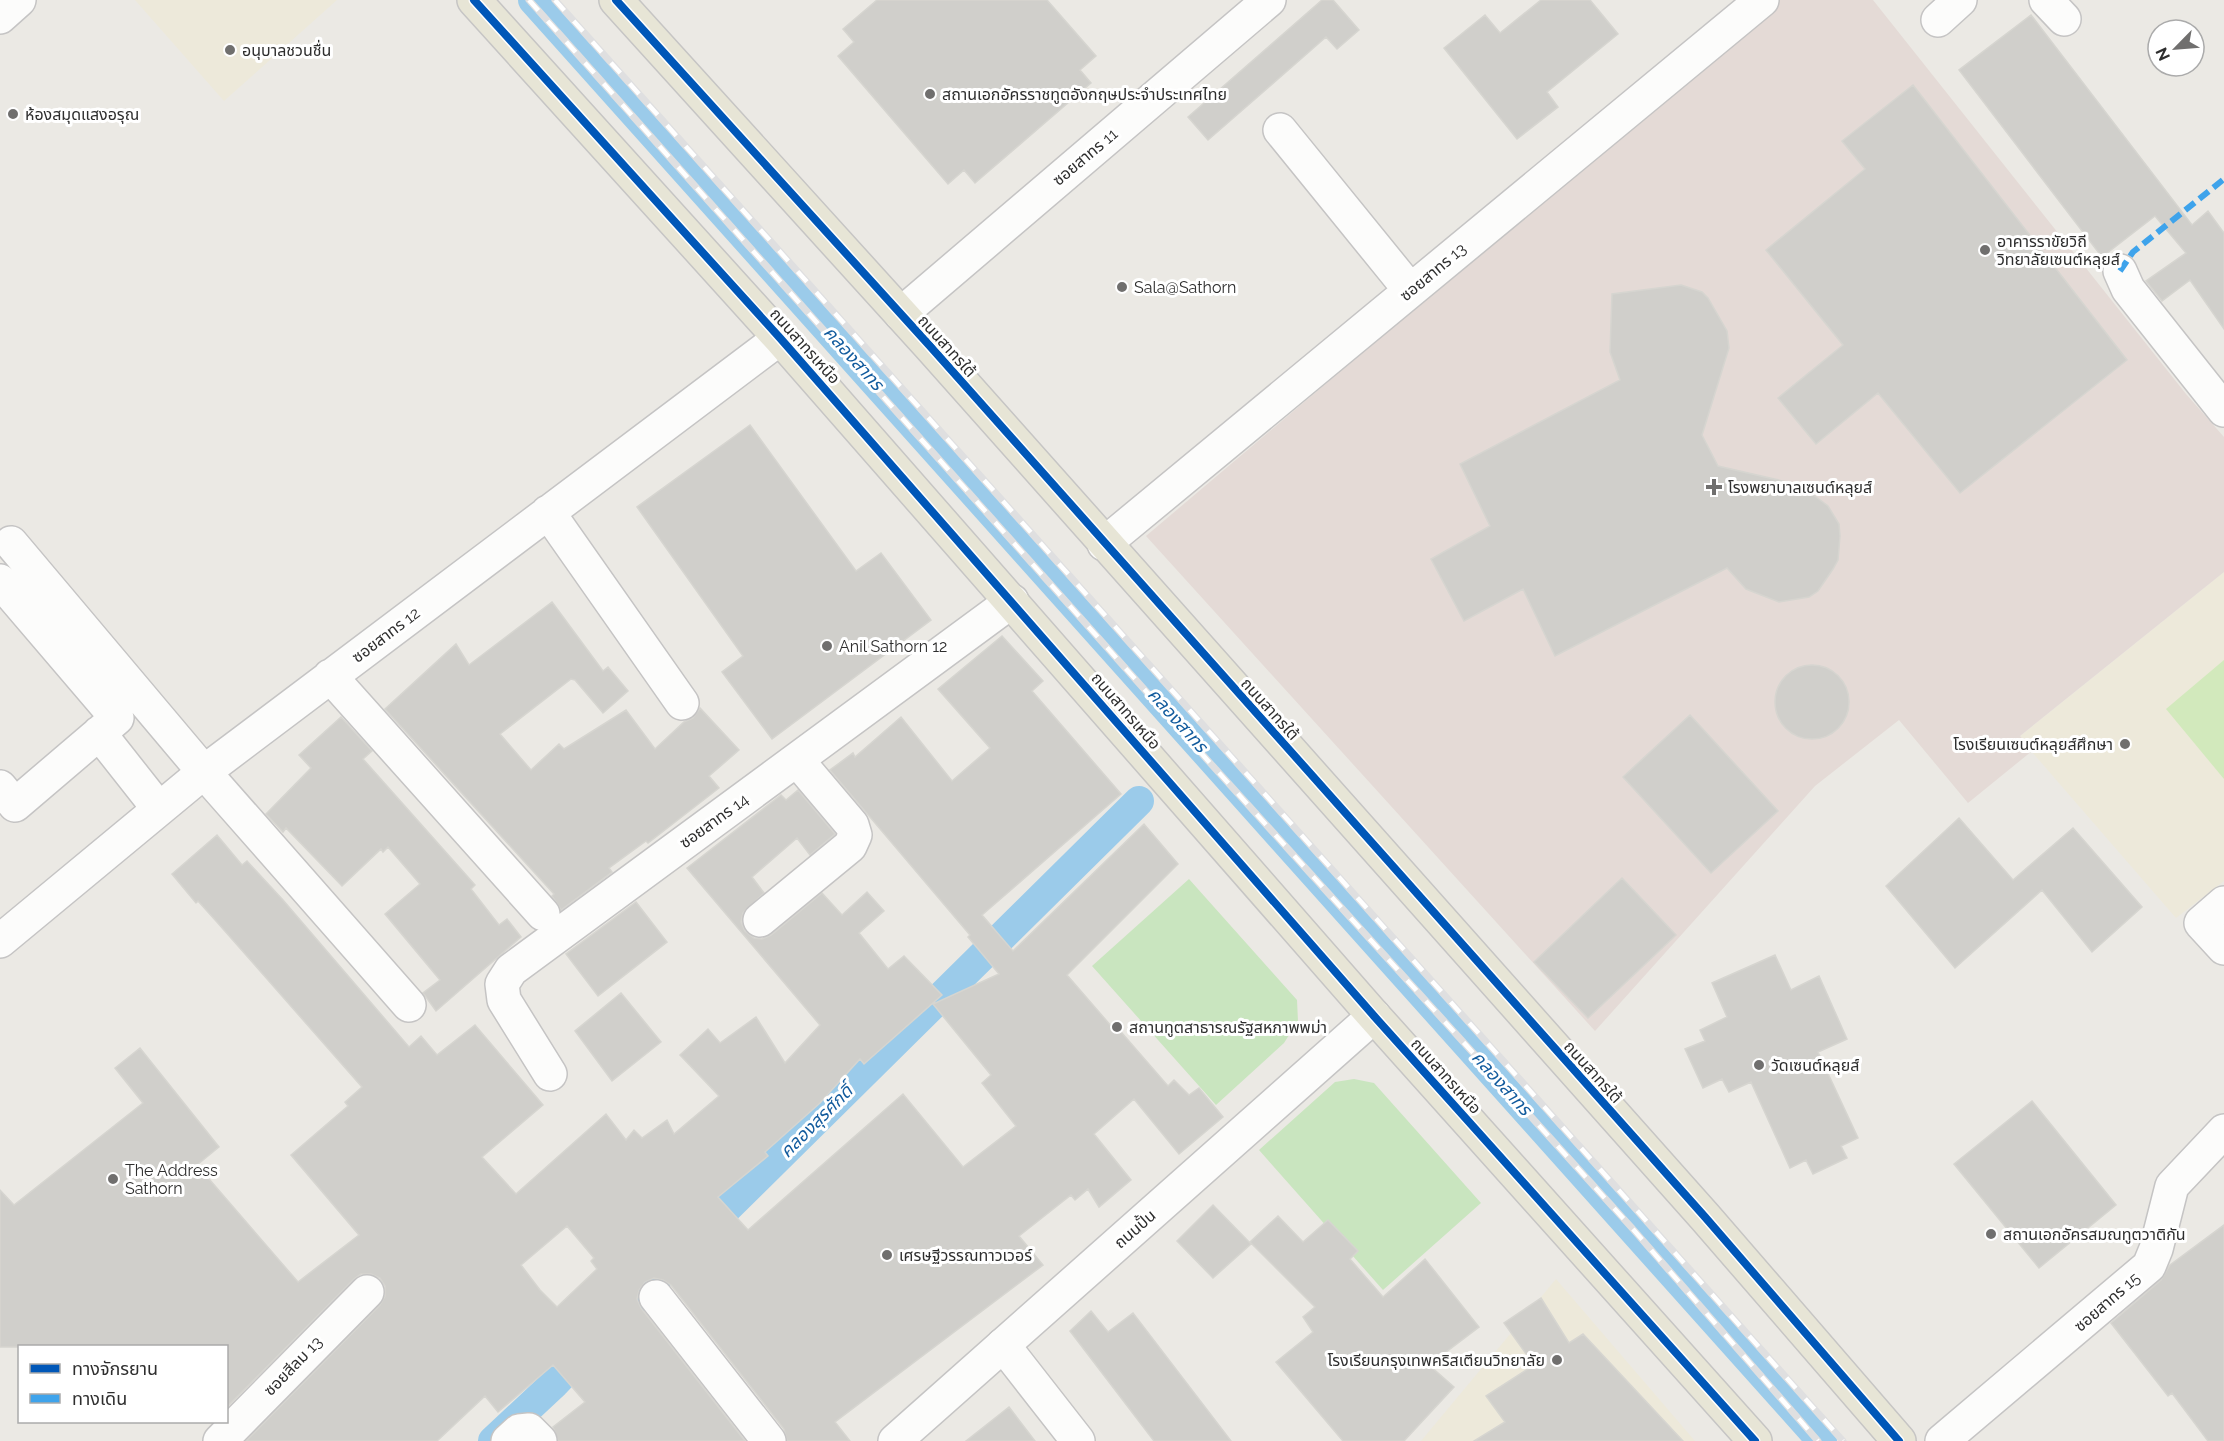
<svg xmlns="http://www.w3.org/2000/svg" width="2224" height="1441" font-family="Raleway,'Noto Sans Thai',sans-serif">
<style>
.education{fill:#ede9da}
.medical{fill:#e4dad6}
.green{fill:#c9e5bf}
.pitch{fill:#d2e9bc}
.lines{fill:none;stroke-linecap:round;stroke-linejoin:round}
.canal{stroke:#9bcbea;stroke-width:30}
.building{fill:#d0cfcb;stroke:#d6d5d0;stroke-width:1.5;fill-rule:evenodd}
.minor-casing{stroke:#c5c4c4;stroke-width:36}
.tertiary-casing{stroke:#c5c4c4;stroke-width:36}
.primary-casing{stroke:#c6c5c4;stroke-width:36}
.minor{stroke:#fcfcfb;stroke-width:33}
.tertiary{stroke:#fcfcfb;stroke-width:33}
.primary{stroke:#e7e5d6;stroke-width:33}
.rail-casing{stroke:#dfdfe0;stroke-width:7}
.rail{stroke:#fff;stroke-width:4.5;stroke-dasharray:14;stroke-linecap:butt}
.quiet{stroke:#3ea3eb;stroke-width:6;stroke-dasharray:12 6;stroke-linecap:butt}
.cycleway-casing{stroke:#fff;stroke-width:11}
.cycleway{stroke:#0057b8;stroke-width:8}
.poi-dot{fill:#706f6e;stroke:#fff;stroke-width:2}
.labels{text-anchor:middle;dominant-baseline:central;stroke-width:6;stroke-linejoin:round;paint-order:stroke}
.poi-label{font-size:16px;fill:#2e2e2e;stroke:#fff;text-anchor:start}
.street-label{font-size:16px;fill:#2e2e2e;stroke:#fff}
.water-label{font-size:18px;font-style:italic;fill:#125b9d;stroke:#fff}
</style>
<rect width="100%" height="100%" fill="#ebe9e4"/>
<!-- education -->
<path class="education" d="M 135,0 L 337,0 L 224,101 Z
M 2224,572 L 2224,881 L 2176,918 L 2019,737 Z
M 1556,1279 L 1695,1441 L 1421,1441 Z"/>
<!-- medical -->
<path class="medical" d="M 1779,0 L 1873,0 L 2186,394 L 2224,437 L 2224,572 L 2020,736 L 2032,751 L 1968,803 L 1899,720 L 1815,786 L 1595,1031 L 1146,536 Z"/>
<!-- green -->
<path class="green" d="M 1189,879 L 1297,1000 L 1298,1021 L 1284,1043 L 1216,1105 L 1092,966 Z
M 1354,1079 L 1374,1083 L 1481,1203 L 1383,1290 L 1259,1150 L 1335,1082 Z"/>
<!-- pitch -->
<path class="pitch" d="M 2224,660 L 2224,779 L 2166,709 Z"/>
<g class="lines">
<!-- canal -->
<path class="canal" d="M 533,0 L 1822,1441
M 493,1441 L 555,1383 L 632,1302 L 1139,801"/>
</g>
<!-- building -->
<path class="building" d="M 877,0 L 1047,0 L 1096,56 L 1080,70 L 1091,83 L 975,183 L 964,170 L 948,184 L 838,56 L 854,42 L 843,29 Z
M 1322,0 L 1333,0 L 1359,30 L 1337,49 L 1326,37 L 1208,140 L 1188,117 Z
M 1541,0 L 1590,0 L 1618,34 L 1547,92 L 1558,107 L 1517,139 L 1444,48 L 1485,15 L 1500,33 Z
M 2031,15 L 2192,225 L 2208,211 L 2224,233 L 2224,329 L 2190,280 L 2162,301 L 2146,281 L 2186,253 L 2155,216 L 2102,257 L 1959,70 Z
M 1913,85 L 2127,360 L 1960,493 L 1878,393 L 1816,444 L 1778,398 L 1843,345 L 1766,250 L 1865,169 L 1842,141 Z
M 1681,285 L 1702,292 L 1708,298 L 1727,331 L 1729,348 L 1702,435 L 1718,466 L 1800,485 L 1828,506 L 1839,524 L 1840,536 L 1838,560 L 1833,569 L 1818,591 L 1809,597 L 1779,602 L 1746,589 L 1727,568 L 1555,656 L 1523,589 L 1464,621 L 1431,559 L 1490,526 L 1460,464 L 1620,380 L 1610,352 L 1612,294 Z
M 750,425 L 856,571 L 881,553 L 931,620 L 772,739 L 722,672 L 743,656 L 637,507 Z
M 552,602 L 603,671 L 608,667 L 628,691 L 603,713 L 575,680 L 571,679 L 500,734 L 531,770 L 559,744 L 564,749 L 626,710 L 655,749 L 684,722 L 693,718 L 700,708 L 739,750 L 709,776 L 719,788 L 648,843 L 646,841 L 609,868 L 612,872 L 561,910 L 552,896 L 554,894 L 385,709 L 456,644 L 469,665 Z
M 1002,636 L 1043,681 L 1032,691 L 1121,794 L 982,915 L 1013,951 L 1144,824 L 1178,864 L 1067,975 L 1112,1027 L 1115,1025 L 1168,1086 L 1174,1080 L 1189,1095 L 1199,1088 L 1223,1117 L 1179,1154 L 1134,1099 L 1094,1134 L 1131,1180 L 1099,1207 L 1088,1189 L 1075,1200 L 1071,1195 L 1019,1236 L 1043,1265 L 835,1422 L 850,1441 L 787,1441 L 784,1429 L 671,1285 L 663,1280 L 654,1278 L 645,1282 L 639,1290 L 637,1299 L 641,1308 L 745,1441 L 558,1441 L 553,1427 L 585,1402 L 553,1365 L 498,1412 L 485,1396 L 437,1441 L 246,1441 L 380,1305 L 385,1296 L 385,1286 L 380,1278 L 371,1274 L 361,1274 L 354,1279 L 226,1408 L 226,1347 L 0,1347 L 0,1190 L 14,1205 L 143,1103 L 115,1068 L 140,1048 L 219,1147 L 197,1165 L 298,1282 L 359,1235 L 291,1155 L 348,1106 L 345,1102 L 362,1087 L 216,921 L 198,901 L 196,903 L 172,874 L 217,835 L 242,865 L 247,861 L 283,900 L 409,1047 L 421,1036 L 437,1055 L 475,1025 L 543,1105 L 482,1157 L 516,1194 L 606,1114 L 626,1140 L 634,1130 L 642,1138 L 667,1120 L 674,1134 L 719,1096 L 680,1055 L 708,1029 L 720,1043 L 756,1017 L 785,1063 L 820,1025 L 687,868 L 781,795 L 786,800 L 798,790 L 835,834 L 810,855 L 797,838 L 752,877 L 764,893 L 743,913 L 741,922 L 745,931 L 754,938 L 762,939 L 771,935 L 822,893 L 842,915 L 867,892 L 884,911 L 859,933 L 888,969 L 904,956 L 942,995 L 864,1064 L 860,1059 L 820,1103 L 765,1152 L 768,1156 L 718,1197 L 748,1230 L 903,1094 L 963,1167 L 1016,1126 L 982,1083 L 991,1075 L 933,1004 L 999,974 L 968,937 L 970,935 L 830,770 L 853,753 L 855,757 L 901,717 L 952,781 L 990,748 L 938,689 ZM 567,1226 L 594,1258 L 591,1261 L 597,1269 L 557,1307 L 540,1290 L 521,1265 Z
M1775 702a37 37 0 1 1 74 0a37 37 0 1 1-74 0Z
M 1690,715 L 1778,811 L 1711,873 L 1623,777 Z
M 341,717 L 372,751 L 363,759 L 475,885 L 471,889 L 499,925 L 507,919 L 521,937 L 436,1011 L 423,993 L 440,980 L 385,914 L 420,884 L 388,847 L 383,852 L 381,849 L 342,886 L 286,828 L 283,832 L 266,814 L 311,768 L 299,755 Z
M 1959,818 L 2013,880 L 2073,828 L 2142,907 L 2092,952 L 2042,890 L 1955,968 L 1886,886 Z
M 1622,878 L 1676,935 L 1588,1018 L 1534,962 Z
M 636,902 L 667,942 L 598,996 L 566,954 Z
M 1775,955 L 1791,990 L 1819,976 L 1847,1039 L 1818,1052 L 1858,1138 L 1841,1146 L 1847,1158 L 1813,1174 L 1806,1160 L 1790,1168 L 1751,1082 L 1729,1092 L 1722,1079 L 1703,1088 L 1685,1049 L 1705,1041 L 1700,1030 L 1727,1017 L 1712,983 Z
M 621,993 L 661,1042 L 612,1081 L 575,1031 Z
M 2032,1101 L 2116,1205 L 2039,1268 L 1954,1164 Z
M 1213,1205 L 1251,1244 L 1213,1278 L 1177,1241 Z
M 1278,1216 L 1303,1242 L 1328,1220 L 1358,1251 L 1350,1259 L 1383,1297 L 1425,1259 L 1479,1327 L 1429,1365 L 1454,1387 L 1404,1441 L 1343,1441 L 1276,1362 L 1313,1332 L 1303,1317 L 1315,1307 L 1250,1242 Z
M 2224,1225 L 2224,1441 L 2208,1441 L 2172,1393 L 2168,1396 L 2111,1323 L 2161,1280 L 2170,1265 Z
M 1541,1298 L 1569,1343 L 1583,1334 L 1683,1441 L 1474,1441 L 1505,1422 L 1486,1396 L 1534,1365 L 1504,1323 Z
M 1091,1311 L 1108,1332 L 1133,1313 L 1231,1441 L 1154,1441 L 1070,1331 Z
M 1009,1407 L 1035,1441 L 966,1441 Z"/>
<g class="lines">
<defs>
<path id="minor" d="M 2046,0 L 2064,19
M 0,17 L 19,0
M 1938,20 L 1960,0
M 1280,130 L 1410,290
M 2120,271 L 2128,289 L 2224,410
M 548,512 L 682,703
M 11,543 L 204,772 L 409,1005
M 1104,544 L 1762,0
M 0,581 L 117,718 L 15,805 L 0,787
M 330,676 L 543,914
M 99,733 L 159,809
M 2224,903 L 2201,923 L 2224,948
M 760,920 L 850,846 L 855,835 L 852,825 L 797,760
M 0,941 L 204,772 L 780,338
M 550,1074 L 504,1000 L 502,984 L 511,970 L 1012,601
M 656,1297 L 769,1441
M 1003,1345 L 1078,1441
M 220,1441 L 367,1292
M 508,1441 L 519,1431 L 529,1430 L 540,1441
M 1942,1441 L 2149,1266 L 2156,1249 L 2172,1186 L 2224,1131"/>
<path id="tertiary" d="M 901,314 L 1269,0
M 895,1441 L 1374,1016"/>
<path id="primary" d="M 474,0 L 780,338 L 1374,1016 L 1755,1441
M 616,0 L 929,345 L 1705,1217 L 1899,1441"/>
</defs>
<!-- minor casing -->
<use href="#minor" class="minor-casing"/>
<!-- tertiary casing -->
<use href="#tertiary" class="tertiary-casing"/>
<!-- primary casing -->
<use href="#primary" class="primary-casing"/>
<!-- minor -->
<use href="#minor" class="minor"/>
<!-- tertiary -->
<use href="#tertiary" class="tertiary"/>
<!-- primary -->
<use href="#primary" class="primary"/>
<defs>
<path id="rail" d="M 529,0 L 1211,764 L 1632,1228 L 1818,1441
M 555,0 L 1843,1441"/>
</defs>
<!-- rail casing -->
<use href="#rail" class="rail-casing"/>
<!-- rail -->
<use href="#rail" class="rail"/>
<!-- quiet -->
<path class="quiet" d="M 2120,271 L 2133,252 L 2224,179"/>
<defs>
<path id="cycleway" d="M 474,0 L 780,338 L 1374,1016 L 1755,1441
M 616,0 L 929,345 L 1705,1217 L 1899,1441"/>
</defs>
<!-- cycleway casing -->
<use href="#cycleway" class="cycleway-casing"/>
<!-- cycleway -->
<use href="#cycleway" class="cycleway"/>
</g>
<!-- markers -->
<g class="poi-dot">
<circle cx="230" cy="50" r="6"/>
<circle cx="930" cy="94" r="6"/>
<circle cx="13" cy="114" r="6"/>
<circle cx="1985" cy="250" r="6"/>
<circle cx="1122" cy="287" r="6"/>
<path d="M1711 478h6v6h6v6h-6v6h-6v-6h-6v-6h6z"/>
<circle cx="827" cy="646" r="6"/>
<circle cx="2125" cy="744" r="6"/>
<circle cx="1117" cy="1027" r="6"/>
<circle cx="1759" cy="1065" r="6"/>
<circle cx="113" cy="1179" r="6"/>
<circle cx="1991" cy="1234" r="6"/>
<circle cx="887" cy="1255" r="6"/>
<circle cx="1557" cy="1360" r="6"/>
</g>
<g class="labels">
<!-- poi labels -->
<g class="poi-label">
<text x="242" y="50">อนุบาลชวนชื่น</text>
<text x="942" y="94">สถานเอกอัครราชทูตอังกฤษประจำประเทศไทย</text>
<text x="25" y="114">ห้องสมุดแสงอรุณ</text>
<text x="1997" y="241">อาคารราขัยวิถี<tspan x="1997" dy="18">วิทยาลัยเซนต์หลุยส์</tspan></text>
<text x="1134" y="287">Sala@Sathorn</text>
<text x="1728" y="487">โรงพยาบาลเซนต์หลุยส์</text>
<text x="839" y="646">Anil Sathorn 12</text>
<text x="2113" y="744" text-anchor="end">โรงเรียนเซนต์หลุยส์ศึกษา</text>
<text x="1129" y="1027">สถานทูตสาธารณรัฐสหภาพพม่า</text>
<text x="1771" y="1065">วัดเซนต์หลุยส์</text>
<text x="125" y="1170">The Address<tspan x="125" dy="18">Sathorn</tspan></text>
<text x="2003" y="1234">สถานเอกอัครสมณทูตวาติกัน</text>
<text x="899" y="1255">เศรษฐีวรรณทาวเวอร์</text>
<text x="1545" y="1360" text-anchor="end">โรงเรียนกรุงเทพคริสเตียนวิทยาลัย</text>
</g>
<!-- street labels -->
<g class="street-label">
<text transform="translate(1085 157) rotate(-40)">ซอยสาทร 11</text>
<text transform="translate(1433 272) rotate(-40)">ซอยสาทร 13</text>
<text transform="translate(805 346) rotate(48)">ถนนสาทรเหนือ</text>
<text transform="translate(947 346) rotate(48)">ถนนสาทรใต้</text>
<text transform="translate(386 635) rotate(-37)">ซอยสาทร 12</text>
<text transform="translate(1270 709) rotate(48)">ถนนสาทรใต้</text>
<text transform="translate(1126 711) rotate(49)">ถนนสาทรเหนือ</text>
<text transform="translate(714 821) rotate(-36)">ซอยสาทร 14</text>
<text transform="translate(1593 1072) rotate(48)">ถนนสาทรใต้</text>
<text transform="translate(1446 1076) rotate(48)">ถนนสาทรเหนือ</text>
<text transform="translate(1135 1229) rotate(-41)">ถนนปั้น</text>
<text transform="translate(2107 1302) rotate(-41)">ซอยสาทร 15</text>
<text transform="translate(293 1366) rotate(-46)">ซอยสีลม 13</text>
</g>
<!-- water labels -->
<g class="water-label">
<text transform="translate(854 358) rotate(48)">คลองสาทร</text>
<text transform="translate(1178 720) rotate(48)">คลองสาทร</text>
<text transform="translate(1502 1083) rotate(48)">คลองสาทร</text>
<text transform="translate(816 1121) rotate(-45)">คลองสุรศักดิ์</text>
</g>
</g>
<!-- legend -->
<rect x="18" y="1345" width="210" height="78" fill="#ffffff" stroke="#ababab" stroke-width="1.5"/>
<rect x="30" y="1364" width="30" height="9" fill="#0057b8" stroke="#ababab" stroke-width="1.5"/>
<text x="72" y="1375" font-size="18" fill="#2e2e2e">ทางจักรยาน</text>
<rect x="30" y="1394" width="30" height="9" fill="#3ea3eb" stroke="#ababab" stroke-width="1.5"/>
<text x="72" y="1405" font-size="18" fill="#2e2e2e">ทางเดิน</text>
<!-- north arrow -->
<g transform="translate(2176 48) rotate(245)"><circle r="28" fill="#ffffff" stroke="#ababab" stroke-width="1.5"/>
<path d="M0-4.5L10 22L0 15L-10 22Z" fill="#706f6e"/>
<text y="-9" font-size="16" font-weight="bold" text-anchor="middle" fill="#2e2e2e">N</text>
</g>
</svg>
